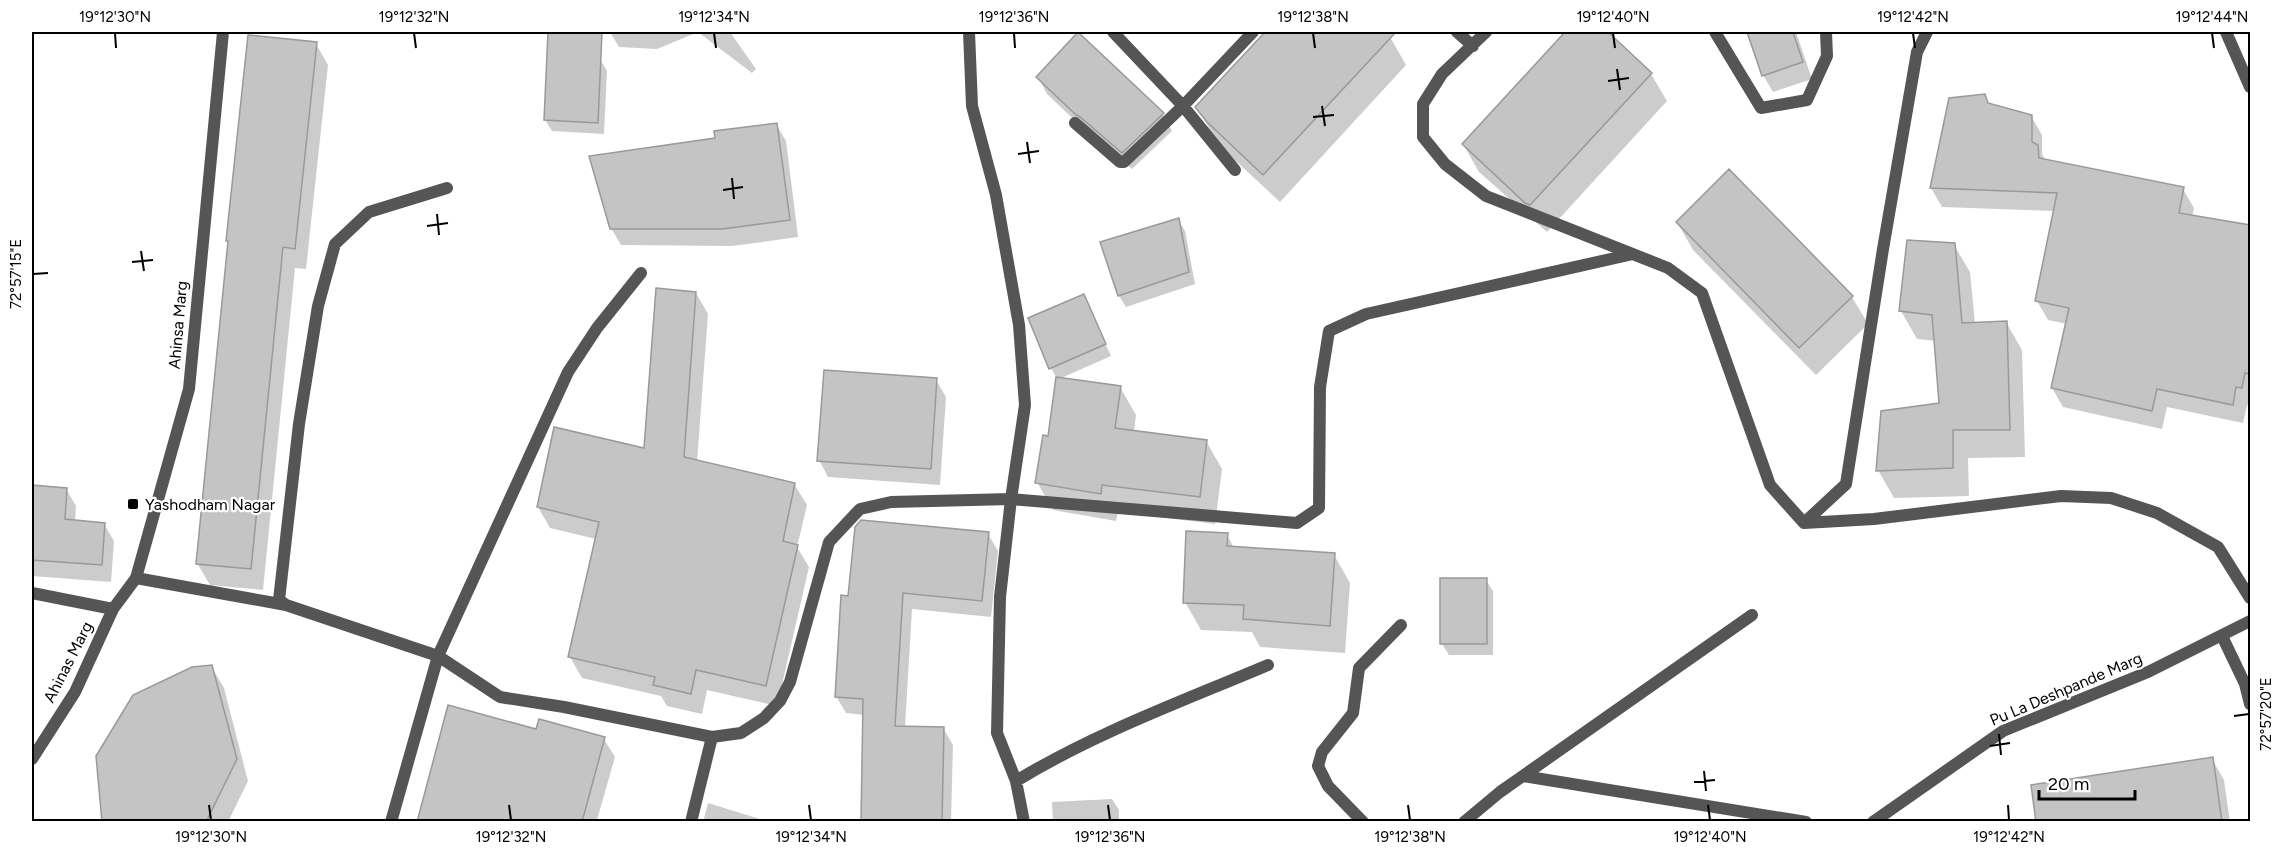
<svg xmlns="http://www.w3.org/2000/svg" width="2282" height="853" font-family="Figtree,sans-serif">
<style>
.shadow{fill:#0003}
.building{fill:#c4c4c4;stroke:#999;stroke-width:1.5}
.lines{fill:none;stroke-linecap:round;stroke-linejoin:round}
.service{stroke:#555;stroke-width:12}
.minor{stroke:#555;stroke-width:12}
.tertiary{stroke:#555;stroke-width:12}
.ticks{fill:none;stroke:#000;stroke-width:2}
.poi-dot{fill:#000;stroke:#fff;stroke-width:2}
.labels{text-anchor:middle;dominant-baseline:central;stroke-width:4.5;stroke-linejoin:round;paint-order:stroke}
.street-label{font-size:16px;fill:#000;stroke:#fff}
.poi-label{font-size:16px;fill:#000;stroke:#fff;text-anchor:start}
.neatline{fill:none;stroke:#000;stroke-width:2}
.ticks-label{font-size:15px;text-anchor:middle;fill:#000}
</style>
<rect width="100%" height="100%" fill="#fff"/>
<!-- shadow -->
<path class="shadow" d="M 610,32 L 730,32 L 756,69 L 752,73 L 698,32 L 657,49 L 619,47 Z
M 1267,32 L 1385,32 L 1390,37 L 1406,65 L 1280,202 L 1224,150 L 1213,135 L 1197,107 Z
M 1567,32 L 1606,32 L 1651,74 L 1667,101 L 1547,232 L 1479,172 L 1463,144 Z
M 1749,32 L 1796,32 L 1812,79 L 1773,92 L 1763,75 Z
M 316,44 L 328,65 L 306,269 L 295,268 L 263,590 L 210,585 L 197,563 Z
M 600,59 L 607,71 L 604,134 L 552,131 L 545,120 Z
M 1038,77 L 1163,114 L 1172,131 L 1132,169 L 1092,133 L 1087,132 L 1047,94 Z
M 1984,96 L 1990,105 L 2031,116 L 2042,135 L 2042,154 L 2046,161 L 2183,189 L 2194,208 L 2192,217 L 2250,227 L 2250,406 L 2247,405 L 2243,423 L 2167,407 L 2162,429 L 2063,407 L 2052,388 L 2067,324 L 2048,320 L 2037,301 L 2055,211 L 1942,207 L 1931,188 Z
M 776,124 L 786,141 L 798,237 L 732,246 L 621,245 L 611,228 L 717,139 Z
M 1178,220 L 1185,231 L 1195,284 L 1126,307 L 1119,296 Z
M 1677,222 L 1852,297 L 1868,324 L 1816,375 L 1693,250 Z
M 1954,245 L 1970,272 L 1975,324 L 2006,322 L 2022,350 L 2025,457 L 1968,458 L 1969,496 L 1894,498 L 1878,470 L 1941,404 L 1936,341 L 1917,339 L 1901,311 Z
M 696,293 L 708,314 L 697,462 L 794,484 L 807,505 L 797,547 L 809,567 L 777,706 L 707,690 L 702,714 L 667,706 L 661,696 L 582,678 L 570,657 L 596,539 L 550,528 L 538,507 L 645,450 Z
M 1083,296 L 1111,356 L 1059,379 L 1120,387 L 1136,415 L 1134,432 L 1206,441 L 1222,469 L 1215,524 L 1118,512 L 1116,521 L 1053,510 L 1037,482 L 1050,438 L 1058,380 L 1051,368 Z
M 936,380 L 946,397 L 940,485 L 828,477 L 819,460 Z
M 32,486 L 66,489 L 76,506 L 75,522 L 104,524 L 114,541 L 111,582 L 32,576 Z
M 988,534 L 998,551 L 991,617 L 912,609 L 905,727 L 943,728 L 953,745 L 951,822 L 861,822 L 864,715 L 846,713 L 836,696 L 849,597 Z
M 1227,535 L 1234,548 L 1334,555 L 1350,583 L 1345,653 L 1260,647 L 1252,632 L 1201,630 L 1185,602 Z
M 1486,580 L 1493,591 L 1493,655 L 1449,655 L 1442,644 Z
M 211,666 L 224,688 L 248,781 L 228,822 L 103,822 Z
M 537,731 L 604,739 L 615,757 L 597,820 L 602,822 L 419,822 Z
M 2212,759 L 2224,780 L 2230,822 L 2038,822 Z
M 1112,799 L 1119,810 L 1119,822 L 1053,822 L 1052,802 Z
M 708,803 L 770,822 L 703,822 Z"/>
<!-- building -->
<path class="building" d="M 548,32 L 602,32 L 598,123 L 544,120 Z
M 1078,32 L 1164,113 L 1122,153 L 1080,117 L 1076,115 L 1036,77 Z
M 1265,32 L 1396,32 L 1263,175 L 1207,122 L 1195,107 Z
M 1565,32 L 1608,32 L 1652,73 L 1530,205 L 1525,203 L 1462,144 Z
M 1747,32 L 1793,32 L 1803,62 L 1762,76 Z
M 248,35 L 317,42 L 295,249 L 283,247 L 251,569 L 196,564 L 228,241 L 226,241 Z
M 1985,94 L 1988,103 L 2032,115 L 2032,142 L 2038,145 L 2039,158 L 2184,187 L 2179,213 L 2250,225 L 2250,374 L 2245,373 L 2242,388 L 2236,387 L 2233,405 L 2157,389 L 2152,411 L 2051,388 L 2069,308 L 2035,301 L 2057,193 L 1930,188 L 1949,98 Z
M 777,123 L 790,220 L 722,229 L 610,229 L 589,156 L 715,138 L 714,131 Z
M 1729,169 L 1853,296 L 1799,348 L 1676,222 Z
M 1179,218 L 1189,272 L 1118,296 L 1100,242 Z
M 1907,240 L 1955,243 L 1962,323 L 2007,321 L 2010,430 L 1953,430 L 1953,468 L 1876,471 L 1881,411 L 1939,403 L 1932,315 L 1899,311 Z
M 656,288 L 696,292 L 684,457 L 795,483 L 783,541 L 798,545 L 766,686 L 696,670 L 691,694 L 653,685 L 655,677 L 568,657 L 599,522 L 537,507 L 554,427 L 644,448 Z
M 1084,294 L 1106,344 L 1049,369 L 1028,318 Z
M 824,370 L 937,378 L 931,469 L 817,461 Z
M 1056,377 L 1121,386 L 1115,428 L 1207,440 L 1200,497 L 1102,485 L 1101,494 L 1035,483 L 1043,435 L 1048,436 Z
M 32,485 L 67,488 L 65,519 L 105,523 L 102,565 L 32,560 Z
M 861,520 L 989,532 L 982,601 L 903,593 L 895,726 L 944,727 L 942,822 L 861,822 L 863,699 L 835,697 L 841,595 L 848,596 L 855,527 Z
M 1186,531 L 1228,533 L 1227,546 L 1335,553 L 1330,626 L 1243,619 L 1244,605 L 1183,603 Z
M 1440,578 L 1487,578 L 1487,644 L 1440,644 Z
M 212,665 L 237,759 L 206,822 L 102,822 L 96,756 L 133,695 L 192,667 Z
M 448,705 L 536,729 L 539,719 L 605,737 L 582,822 L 417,822 Z
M 2213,757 L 2222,822 L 2036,822 L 2031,785 Z"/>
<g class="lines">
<!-- service -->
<path class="service" d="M 1715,32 L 1761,108 L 1807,100 L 1827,56 L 1826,32
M 1523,776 L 1806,822
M 1363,822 L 1328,786 L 1318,766 L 1322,752 L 1353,713 L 1359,668 L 1401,625
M 1464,822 L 1500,792 L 1752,615"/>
<!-- minor -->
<path class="minor" d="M 969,32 L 972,106 L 996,195 L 1019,325 L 1025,405 L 1011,499 L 1000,597 L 997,733 L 1016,781 L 1024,822
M 1113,32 L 1183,106 L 1253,32
M 1457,32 L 1473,46
M 1486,32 L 1442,74 L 1423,104 L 1423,137 L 1445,164 L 1486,196 L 1668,268 L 1702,293 L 1770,485 L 1804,523
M 1927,32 L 1917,52 L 1883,249 L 1846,484 L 1804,523 L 1874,519 L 2061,496 L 2111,498 L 2157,513 L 2218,547 L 2250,598
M 2226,32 L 2250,87
M 1075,123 L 1120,162 L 1124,162 L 1183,106 L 1235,170
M 136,578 L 286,605 L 438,656 L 500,697 L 564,707 L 712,737 L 741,733 L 764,718 L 780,701 L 790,682 L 829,542 L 860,509 L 891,502 L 1011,499 L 1297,523 L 1319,508 L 1320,387 L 1329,331 L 1366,314 L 1633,254
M 286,605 L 279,600 L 299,424 L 318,306 L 335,244 L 369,212 L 447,188
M 2222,636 L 2245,684 L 2250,704
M 1016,781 C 1095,733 1183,701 1268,665
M 391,822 L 438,656 L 568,372 L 597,328 L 641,273
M 691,822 L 712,737"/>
<!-- tertiary -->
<path class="tertiary" d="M 32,593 L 113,609
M 32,759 L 75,692 L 113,609 L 136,578 L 189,389 L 223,32
M 1873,822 L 2003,731 L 2148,672 L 2250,621"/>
</g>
<!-- ticks -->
<path class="ticks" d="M 115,33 L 116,48M 414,33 L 416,48M 714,33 L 716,48M 1014,33 L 1015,48M 1313,33 L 1315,48M 1613,33 L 1615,48M 1913,33 L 1915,48M 2212,33 L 2214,48M 1617,69 L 1620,90M 1608,81 L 1629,78M 1322,106 L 1325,126M 1313,117 L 1334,115M 1027,142 L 1030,163M 1018,154 L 1039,151M 732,178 L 734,199M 723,190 L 743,187M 437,214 L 439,235M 427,226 L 448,223M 141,251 L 144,271M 132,262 L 153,260M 33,274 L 48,273M 2234,716 L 2249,714M 1999,734 L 2001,755M 1990,746 L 2010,743M 1704,771 L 1706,791M 1694,782 L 1715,780M 209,805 L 211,820M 509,805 L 511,820M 809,805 L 811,820M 1108,805 L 1110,820M 1408,805 L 1410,820M 1708,805 L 1710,820M 2008,805 L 2009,820"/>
<!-- markers -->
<rect class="poi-dot" x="127" y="498" width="12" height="12" rx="3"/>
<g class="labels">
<!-- street labels -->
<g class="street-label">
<text transform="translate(178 325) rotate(-85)">Ahinsa Marg</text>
<text transform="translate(68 662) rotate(-63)">Ahinas Marg</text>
<text transform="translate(2066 689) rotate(-23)">Pu La Deshpande Marg</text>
</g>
<!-- poi labels -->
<g class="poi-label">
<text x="145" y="504">Yashodham Nagar</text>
</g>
</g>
<!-- border -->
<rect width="2282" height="853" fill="none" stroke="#ffffff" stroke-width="66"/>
<!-- scale -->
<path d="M2039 790v9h96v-9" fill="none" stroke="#000000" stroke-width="3"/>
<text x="2048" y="790" font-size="18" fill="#000000" stroke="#ffffff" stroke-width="4.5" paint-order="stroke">20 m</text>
<rect x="33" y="33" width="2216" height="787" class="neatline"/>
<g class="ticks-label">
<text x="115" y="22">19°12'30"N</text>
<text x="414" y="22">19°12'32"N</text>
<text x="714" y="22">19°12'34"N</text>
<text x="1014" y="22">19°12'36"N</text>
<text x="1313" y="22">19°12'38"N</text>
<text x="1613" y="22">19°12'40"N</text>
<text x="1913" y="22">19°12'42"N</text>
<text x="2212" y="22">19°12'44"N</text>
<text transform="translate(16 274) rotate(-90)" y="5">72°57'15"E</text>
<text transform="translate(2266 714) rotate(-90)" y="5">72°57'20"E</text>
<text x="211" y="842">19°12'30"N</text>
<text x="511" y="842">19°12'32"N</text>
<text x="811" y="842">19°12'34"N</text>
<text x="1110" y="842">19°12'36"N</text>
<text x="1410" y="842">19°12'38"N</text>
<text x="1710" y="842">19°12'40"N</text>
<text x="2009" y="842">19°12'42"N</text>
</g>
</svg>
